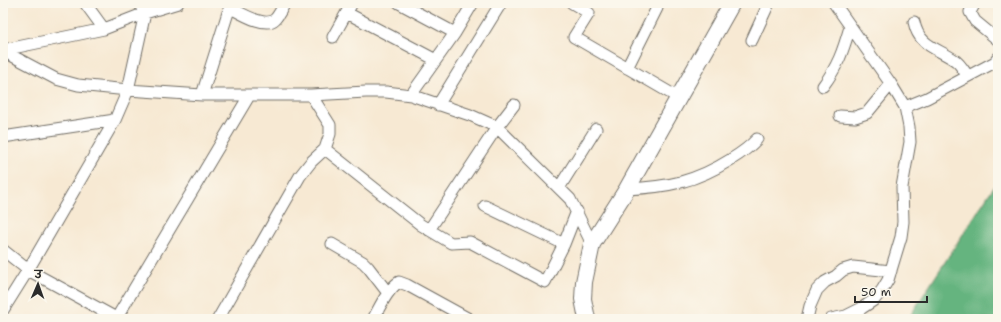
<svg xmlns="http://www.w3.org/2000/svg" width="1001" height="322" font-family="'Shantell Sans','Playpen Sans Deva',sans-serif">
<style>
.forest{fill:#65b47f;stroke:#487055}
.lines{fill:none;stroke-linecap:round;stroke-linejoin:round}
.street-casing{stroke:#726e66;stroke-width:13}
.secondary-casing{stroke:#726e66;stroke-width:18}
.street{stroke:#fff;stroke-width:11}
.secondary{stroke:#fff;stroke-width:16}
</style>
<rect width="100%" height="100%" fill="#fbf7ec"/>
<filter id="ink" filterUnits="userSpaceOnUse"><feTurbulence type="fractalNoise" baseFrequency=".025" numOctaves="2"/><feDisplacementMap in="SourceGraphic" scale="8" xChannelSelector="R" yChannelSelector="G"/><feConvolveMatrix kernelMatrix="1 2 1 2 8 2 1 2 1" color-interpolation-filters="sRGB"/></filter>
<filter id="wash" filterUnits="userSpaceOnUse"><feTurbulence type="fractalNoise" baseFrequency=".012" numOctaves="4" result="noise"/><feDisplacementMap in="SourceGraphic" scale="16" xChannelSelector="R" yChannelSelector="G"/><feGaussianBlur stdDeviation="0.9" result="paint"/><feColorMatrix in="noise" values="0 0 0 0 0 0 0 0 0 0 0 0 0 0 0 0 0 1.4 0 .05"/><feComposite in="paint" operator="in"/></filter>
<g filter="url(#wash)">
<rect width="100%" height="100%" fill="#f7e9d3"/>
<!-- forest -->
<path class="forest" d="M 998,180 L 998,319 L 908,319 Z"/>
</g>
<g filter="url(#ink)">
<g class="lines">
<defs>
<path id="street" d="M 85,3 L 104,29
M 399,3 L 455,33
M 572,3 L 589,13 L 574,37 L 679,98
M 975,3 L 970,12 L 975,21 L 998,40
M 229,7 C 239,12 265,29 275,19 C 279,15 282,8 285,3
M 347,13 L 436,60
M 914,22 C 919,47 938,48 956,61 C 961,65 964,71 968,76
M 333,37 L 352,3
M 752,40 L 769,3
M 3,50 L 104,29 L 145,13 L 178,3
M 3,51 L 56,79 L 78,85 L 128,90 L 202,95 L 311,95 L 366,92 L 386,92 L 411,95 L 470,115 L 497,127 L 570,199 L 592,244
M 627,68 L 657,8
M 823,86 C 838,66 843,51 850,27
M 202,95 L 231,3
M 411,95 L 455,33 L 473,3
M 438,105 L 501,3
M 905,107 L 927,98 L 995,62 L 998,58
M 840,116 L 855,117 L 867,113 L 891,84
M 3,137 L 115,120
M 325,149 L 421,225 L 451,243 L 470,242 L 545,282 L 564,244 L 577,211
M 559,188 L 596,129
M 627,189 C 668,187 695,182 730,160 C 740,154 749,148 757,139
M 485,206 L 564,244
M 429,230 L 497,127 L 514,105
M 332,244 L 363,262 L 368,267 L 388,293
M 3,250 L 28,270 L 118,319
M 3,310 L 28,270 L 115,120 L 128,90 L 145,13 L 139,3
M 116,319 L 249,96
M 218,319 L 300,176 L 311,162 L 325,149 L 330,134 L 330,125 L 311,95
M 373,319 C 380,307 387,290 399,282 L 407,285 L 469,319
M 807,319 L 810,306 L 817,290 L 825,282 L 836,276 L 843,270 L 853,267 L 891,271
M 831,319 L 846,316 L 862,308 L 874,300 L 882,290 L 888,280 L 901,237 L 903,222 L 902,187 L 910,142 L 909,127 L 905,107 L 891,84 L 834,3"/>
<path id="secondary" d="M 587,319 L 583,299 L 584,282 L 592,244 L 627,189 L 732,3"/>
</defs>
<!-- street casing -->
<use href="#street" class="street-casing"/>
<!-- secondary casing -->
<use href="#secondary" class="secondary-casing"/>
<!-- street -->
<use href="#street" class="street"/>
<!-- secondary -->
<use href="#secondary" class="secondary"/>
</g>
</g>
<!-- margin -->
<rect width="1001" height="322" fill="none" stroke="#fbf7ec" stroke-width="16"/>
<!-- north arrow -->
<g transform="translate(38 284) rotate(2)" stroke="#fbf7ec" stroke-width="3" paint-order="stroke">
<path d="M0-3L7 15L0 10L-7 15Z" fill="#2b2b2b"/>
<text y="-6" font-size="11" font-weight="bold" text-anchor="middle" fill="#2b2b2b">उ</text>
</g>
<!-- scale -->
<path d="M855 296v6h72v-6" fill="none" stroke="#2b2b2b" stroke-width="2"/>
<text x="861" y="296" font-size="12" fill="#2b2b2b" stroke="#fbf7ec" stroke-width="3" paint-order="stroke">50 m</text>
</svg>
